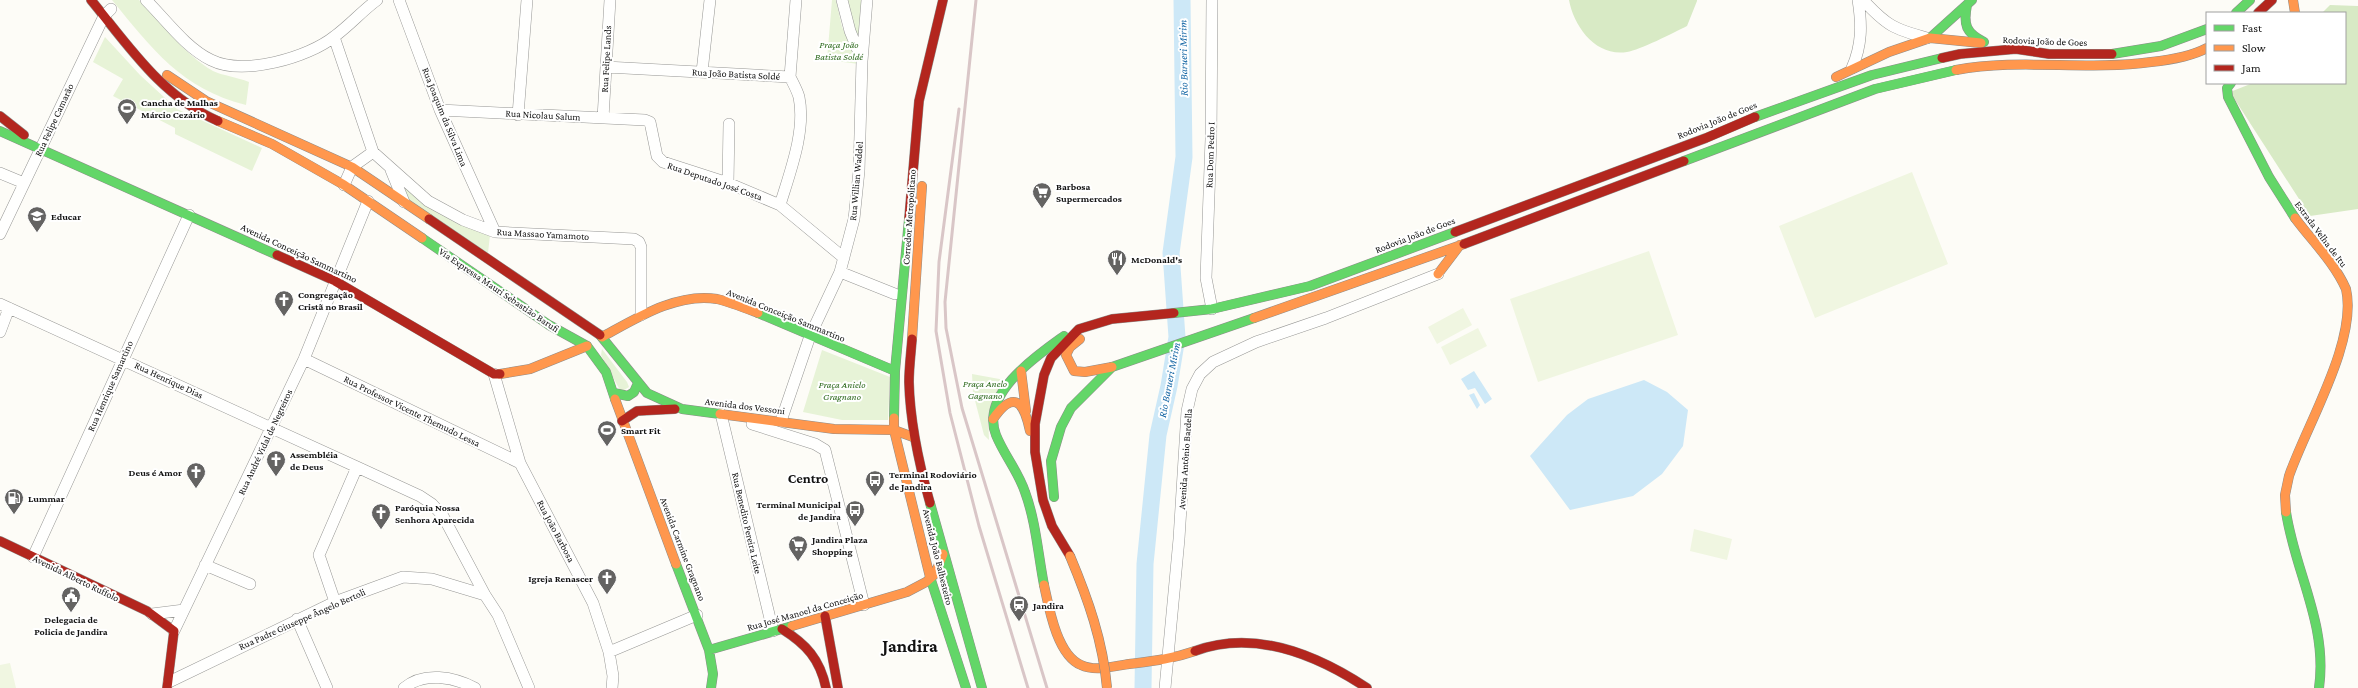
<svg xmlns="http://www.w3.org/2000/svg" width="2358" height="688" font-family="'Crimson Pro',serif">
<style>
.green{fill:#e7f3d7}
.forest{fill:#d8eac5}
.pitch{fill:#f0f6e1}
.water{fill:#cde8f7}
.lines{fill:none;stroke-linecap:round;stroke-linejoin:round}
.river{stroke:#cde8f7;stroke-width:17}
.street-casing{stroke:#979795;stroke-width:12}
.fast-casing{stroke:#8e8d8b;stroke-width:10}
.slow-casing{stroke:#8e8d8b;stroke-width:10}
.jam-casing{stroke:#8e8d8b;stroke-width:10}
.street{stroke:#fffffe;stroke-width:11}
.fast{stroke:#63d668;stroke-width:9}
.slow{stroke:#ff974d;stroke-width:9}
.jam{stroke:#b3261e;stroke-width:9}
.rail{stroke:#d9c6c7;stroke-width:3}
.slow-bridge-casing{stroke:#858482;stroke-width:10;stroke-linecap:butt}
.slow-bridge{stroke:#ff974d;stroke-width:9}
.labels{text-anchor:middle;dominant-baseline:central;stroke-width:4;stroke-linejoin:round;paint-order:stroke}
.street-label{font-size:10px;fill:#111;stroke:#fff}
.park-label{font-size:10px;font-style:italic;fill:#2f6b1f;stroke:#fff}
.poi-label{font-size:10px;font-weight:bold;fill:#111;stroke:#fff;text-anchor:start}
.water-label{font-size:11px;font-style:italic;fill:#1768a6;stroke:#fff}
.district-label{font-size:14px;font-weight:bold;fill:#111;stroke:#fff}
.town-label{font-size:18px;font-weight:bold;fill:#111;stroke:#fff}
</style>
<rect width="100%" height="100%" fill="#fdfcf7"/>
<!-- green -->
<path class="green" d="M 112,0 L 139,0 C 162,24 184,54 213,71 C 224,76 237,77 249,82 L 246,105 C 182,89 152,49 112,0 Z
M 832,0 L 836,0 L 842,27 L 859,64 L 827,60 Z
M 848,0 L 862,0 L 860,33 L 856,35 L 853,32 Z
M 105,37 L 140,75 L 177,109 L 262,148 L 252,171 L 175,134 L 175,128 L 113,96 L 123,79 L 93,62 Z
M 396,176 L 490,235 L 488,253 L 404,198 Z
M 602,349 L 627,382 L 629,387 L 621,392 L 601,355 Z
M 822,350 L 890,377 L 888,420 L 842,420 L 803,412 Z
M 972,374 L 1005,380 L 988,415 L 989,440 L 984,435 L 973,393 Z"/>
<!-- forest -->
<path class="forest" d="M 1569,0 L 1697,0 L 1697,1 L 1687,26 C 1673,33 1640,50 1627,52 C 1596,57 1574,27 1569,0 Z
M 2330,5 L 2358,6 L 2358,209 L 2310,216 L 2230,92 L 2253,83 L 2345,83 L 2345,13 L 2322,13 Z"/>
<!-- pitch -->
<path class="pitch" d="M 1912,172 L 1948,264 L 1815,318 L 1779,226 Z
M 1649,251 L 1678,335 L 1538,382 L 1510,299 Z
M 1463,308 L 1472,325 L 1437,344 L 1428,327 Z
M 1478,328 L 1487,346 L 1450,365 L 1441,347 Z
M 1694,529 L 1732,539 L 1727,560 L 1690,551 Z
M 10,663 L 16,688 L 0,688 L 0,665 Z"/>
<!-- water -->
<path class="water" d="M 1474,371 L 1492,399 L 1485,404 L 1475,388 L 1468,390 L 1461,379 Z
M 1644,380 L 1667,392 L 1688,410 L 1683,446 L 1662,474 L 1633,496 L 1570,510 L 1530,456 L 1567,415 L 1588,399 Z
M 1474,393 L 1480,405 L 1477,409 L 1469,395 Z"/>
<g class="lines">
<!-- river -->
<path class="river" d="M 1143,688 L 1145,564 L 1158,435 L 1169,386 L 1177,337 L 1171,253 L 1184,157 L 1182,0"/>
<defs>
<path id="street" d="M 146,0 C 166,20 186,48 211,60 C 243,76 308,58 335,36 C 350,25 362,11 377,0
M 399,0 L 440,110 L 495,232
M 842,0 L 850,31 L 861,58
M 1863,0 C 1887,26 1894,29 1927,38
M 334,37 L 373,152 L 428,201 L 463,220 L 495,232 L 634,239 L 639,242 L 641,247 L 641,315
M 606,67 L 790,77 L 796,0
M 1852,68 C 1862,45 1862,25 1858,0
M 702,72 L 710,0
M 440,110 L 645,120 L 650,122 L 657,156 L 663,162 L 728,183 L 780,205 L 844,258
M 518,115 L 527,0
M 603,118 L 610,0
M 391,170 L 404,202
M 0,173 L 24,183
M 728,183 L 729,124
M 344,185 L 352,167 L 373,152
M 780,205 C 790,172 806,131 799,97 C 797,90 793,83 790,77
M 0,234 L 104,16 L 111,9
M 840,272 L 895,294
M 0,304 L 357,467 L 420,496 L 432,504 L 443,516 L 485,595 L 498,615 L 529,688
M 1212,309 L 1206,278 L 1211,139 L 1212,0
M 0,332 L 9,308
M 304,359 L 520,463
M 494,374 L 520,463 L 593,603 L 609,652 L 613,676 L 612,688
M 721,414 L 773,631
M 781,421 L 810,336 L 840,272 L 854,219 L 859,171 L 862,61 L 867,0
M 752,424 L 815,444 L 825,450 L 864,605
M 33,557 L 189,215
M 205,565 L 250,584
M 335,602 L 319,555 L 357,467
M 152,614 L 184,610
M 297,619 L 327,688
M 174,631 L 304,359 L 368,201
M 609,652 L 697,615
M 169,682 L 335,602 L 403,577 L 432,579 L 485,595
M 404,688 C 424,671 454,677 475,688
M 1165,688 L 1179,539 L 1187,411 L 1192,389 L 1200,374 L 1213,362 L 1256,342 L 1326,318 L 1438,274"/>
<path id="fast" d="M 1967,5 C 1963,25 1966,33 1984,42
M 2236,13 L 2250,0
M 1930,38 L 1972,0
M 2112,54 L 2161,46 L 2207,29
M 2231,83 L 2227,88 L 2228,97 L 2269,177 L 2295,218
M 1755,117 L 1872,75 L 1942,58
M 0,131 L 277,255
M 1684,161 L 1875,89 L 1956,70
M 422,238 L 549,325 L 587,346 L 606,372 L 615,399
M 758,313 L 895,371
M 1174,313 L 1212,309 L 1310,286 L 1455,232
M 600,335 L 647,393 L 682,409 L 720,414
M 614,393 L 628,396 L 634,392 L 638,383
M 894,418 L 895,371 L 909,219
M 1054,497 L 1051,461 L 1061,427 L 1071,408 L 1112,367 L 1254,318
M 930,503 L 982,688
M 2286,512 C 2295,572 2328,625 2319,688
M 676,564 L 709,650 L 792,626
M 930,577 L 966,688
M 1044,585 C 1038,554 1036,522 1025,492 C 1018,471 1004,455 996,435 C 980,394 1036,356 1064,336
M 709,650 L 713,674 L 711,688"/>
<path id="slow" d="M 2293,0 L 2295,13
M 1956,70 C 2020,58 2086,71 2151,62 C 2170,60 2190,57 2207,48
M 167,75 L 206,101 L 352,167 L 429,219
M 1836,77 L 1889,52 L 1930,38 L 1981,43
M 218,121 L 272,144 L 344,185 L 422,238
M 1438,274 L 1460,245
M 1254,318 L 1464,244
M 602,337 C 635,319 677,292 717,299 C 730,302 745,308 758,313
M 912,339 L 922,186
M 1080,339 L 1070,347 L 1066,355 L 1074,371 L 1085,372 L 1112,367
M 1021,371 L 1026,411
M 500,374 L 530,369 L 587,346
M 615,399 L 676,564
M 720,414 L 834,429 L 894,430 L 913,437
M 894,418 L 894,430 L 930,577
M 993,419 C 1014,389 1024,402 1030,431
M 2286,512 L 2285,495 L 2289,476 C 2306,426 2358,341 2346,289 C 2334,262 2312,241 2295,218
M 1044,585 C 1049,608 1057,655 1081,665 C 1096,672 1114,666 1129,664 C 1153,661 1172,659 1195,651
M 792,626 L 907,592 L 926,582 L 935,574 L 943,554"/>
<path id="jam" d="M 91,0 C 128,45 162,97 218,121
M 2258,13 L 2272,0
M 1942,58 L 1960,54 L 2016,49 L 2049,54 L 2112,54
M 0,116 L 24,135
M 429,219 L 600,335
M 909,219 L 919,101 L 943,0
M 1455,232 L 1706,138 L 1755,117
M 1464,244 L 1684,161
M 277,255 L 335,281 L 494,374 L 500,374
M 912,339 C 911,353 909,368 909,382 C 910,423 919,464 930,503
M 622,421 L 637,411 L 675,409
M 0,541 L 147,611 L 174,631 L 167,688
M 1070,556 L 1052,526 L 1043,500 L 1035,452 L 1035,424 L 1044,375 L 1051,358 L 1079,329 L 1112,319 L 1174,313
M 825,616 L 838,688
M 782,629 C 806,644 820,659 826,688
M 1195,651 C 1254,629 1317,655 1367,688"/>
</defs>
<!-- street casing -->
<use href="#street" class="street-casing"/>
<!-- fast casing -->
<use href="#fast" class="fast-casing"/>
<!-- slow casing -->
<use href="#slow" class="slow-casing"/>
<!-- jam casing -->
<use href="#jam" class="jam-casing"/>
<!-- street -->
<use href="#street" class="street"/>
<!-- fast -->
<use href="#fast" class="fast"/>
<!-- slow -->
<use href="#slow" class="slow"/>
<!-- jam -->
<use href="#jam" class="jam"/>
<!-- rail -->
<path class="rail" d="M 976,0 L 945,302 L 946,328 L 962,408 L 1047,688
M 959,109 L 939,262 L 936,331 L 950,413 L 979,526 L 1028,688"/>
<defs>
<path id="slow-bridge" d="M 1070,556 C 1088,599 1103,641 1107,688"/>
</defs>
<!-- slow-bridge casing -->
<use href="#slow-bridge" class="slow-bridge-casing"/>
<!-- slow-bridge -->
<use href="#slow-bridge" class="slow-bridge"/>
</g>
<!-- icons -->
<defs>
<symbol id="stadium-pin" viewBox="-11 -11 22 30"><path d="M0 17L-7.5 6A9.5 9.5 0 1 1 7.5 6Z" fill="#646362" stroke="#fff"/><path d="M0-5a6.5 5 0 1 0 0 10a6.5 5 0 1 0 0-10ZM-3.5-1.8h7v3.6h-7Z" fill="#fff"/></symbol>
<symbol id="supermarket-pin" viewBox="-11 -11 22 30"><path d="M0 17L-7.5 6A9.5 9.5 0 1 1 7.5 6Z" fill="#646362" stroke="#fff"/><path d="M-6-5.5h2.5l.6 2H6L4.5 2H-2.5L-4.4-4H-6ZM-1.5 3.2a1.3 1.3 0 1 0 .1 0ZM3 3.2a1.3 1.3 0 1 0 .1 0Z" fill="#fff"/></symbol>
<symbol id="school-pin" viewBox="-11 -11 22 30"><path d="M0 17L-7.5 6A9.5 9.5 0 1 1 7.5 6Z" fill="#646362" stroke="#fff"/><path d="M0-5L7-2L0 1L-7-2ZM-4 1L0 2.5L4 1V4Q0 6-4 4Z" fill="#fff"/></symbol>
<symbol id="restaurant-pin" viewBox="-11 -11 22 30"><path d="M0 17L-7.5 6A9.5 9.5 0 1 1 7.5 6Z" fill="#646362" stroke="#fff"/><path d="M-5-6h1v4h1v-4h1v4h1v-4h1v5L-1.5 .5V6h-2V.5L-5-1ZM5-6V6H3V1.5H1.5Q1.5-4 5-6Z" fill="#fff"/></symbol>
<symbol id="church-pin" viewBox="-11 -11 22 30"><path d="M0 17L-7.5 6A9.5 9.5 0 1 1 7.5 6Z" fill="#646362" stroke="#fff"/><path d="M-1.2-6h2.4v3.5h3.3v2.4h-3.3V6h-2.4V-.1h-3.3v-2.4h3.3Z" fill="#fff"/></symbol>
<symbol id="bus-pin" viewBox="-11 -11 22 30"><path d="M0 17L-7.5 6A9.5 9.5 0 1 1 7.5 6Z" fill="#646362" stroke="#fff"/><path d="M-5-6H5V4H4V6H2V4H-2V6H-4V4H-5ZM-3.5-4V0h7V-4ZM-3.5 1.2v1.5H-2V1.2ZM2 1.2v1.5H3.5V1.2Z" fill="#fff"/></symbol>
<symbol id="fuel-pin" viewBox="-11 -11 22 30"><path d="M0 17L-7.5 6A9.5 9.5 0 1 1 7.5 6Z" fill="#646362" stroke="#fff"/><path d="M-5.5-6h7V0h2V4h1.3V-2.5L3-4.5l.8-.8L6-3V5H2.5V1h-1V6h-7ZM-4.2-4.7v3.2H.2V-4.7Z" fill="#fff"/></symbol>
<symbol id="civic-pin" viewBox="-11 -11 22 30"><path d="M0 17L-7.5 6A9.5 9.5 0 1 1 7.5 6Z" fill="#646362" stroke="#fff"/><path d="M-.6-6.5H3V-4.5H.6V-3L4-1V1h2V6H-6V1h2V-1L-.6-3ZM-1.2 2.5V6h2.4V2.5Z" fill="#fff"/></symbol>
<symbol id="station-pin" viewBox="-11 -11 22 30"><path d="M0 17L-7.5 6A9.5 9.5 0 1 1 7.5 6Z" fill="#646362" stroke="#fff"/><path d="M-3-6H3Q5-6 5-4V2Q5 4 3 4L4.5 6H3L1.5 4h-3L-3 6H-4.5L-3 4Q-5 4-5 2V-4Q-5-6-3-6ZM-3.5-4v3h7v-3ZM-3.5 1v1.5H-2V1ZM2 1v1.5H3.5V1Z" fill="#fff"/></symbol>
</defs>
<g fill-rule="evenodd">
<use href="#stadium-pin" x="116" y="97" width="22" height="30"/>
<use href="#supermarket-pin" x="1031" y="181" width="22" height="30"/>
<use href="#school-pin" x="26" y="205" width="22" height="30"/>
<use href="#restaurant-pin" x="1106" y="248" width="22" height="30"/>
<use href="#church-pin" x="273" y="289" width="22" height="30"/>
<use href="#stadium-pin" x="596" y="419" width="22" height="30"/>
<use href="#church-pin" x="265" y="449" width="22" height="30"/>
<use href="#church-pin" x="185" y="461" width="22" height="30"/>
<use href="#bus-pin" x="864" y="469" width="22" height="30"/>
<use href="#fuel-pin" x="3" y="487" width="22" height="30"/>
<use href="#bus-pin" x="844" y="499" width="22" height="30"/>
<use href="#church-pin" x="370" y="502" width="22" height="30"/>
<use href="#supermarket-pin" x="787" y="534" width="22" height="30"/>
<use href="#church-pin" x="596" y="567" width="22" height="30"/>
<use href="#civic-pin" x="60" y="585" width="22" height="30"/>
<use href="#station-pin" x="1008" y="594" width="22" height="30"/>
</g>
<g class="labels">
<!-- street labels -->
<g class="street-label">
<text transform="translate(2045 41) rotate(2)">Rodovia João de Goes</text>
<text transform="translate(606 59) rotate(-87)">Rua Felipe Lands</text>
<text transform="translate(736 74) rotate(3)">Rua João Batista Soldé</text>
<text transform="translate(543 115) rotate(3)">Rua Nicolau Salum</text>
<text transform="translate(445 117) rotate(68)">Rua Joaquim da Silva Lima</text>
<text transform="translate(54 120) rotate(-65)">Rua Felipe Camarão</text>
<text transform="translate(1717 120) rotate(-22)">Rodovia João de Goes</text>
<text transform="translate(1210 155) rotate(-88)">Rua Dom Pedro I</text>
<text transform="translate(715 181) rotate(19)">Rua Deputado José Costa</text>
<text transform="translate(856 181) rotate(-85)">Rua Willian Waddel</text>
<text transform="translate(909 217) rotate(-86)">Corredor Metropolitano</text>
<text transform="translate(543 234) rotate(3)">Rua Massao Yamamoto</text>
<text transform="translate(2321 234) rotate(53)">Estrada Velha de Itu</text>
<text transform="translate(1415 235) rotate(-21)">Rodovia João de Goes</text>
<text transform="translate(299 253) rotate(25)">Avenida Conceição Sammartino</text>
<text transform="translate(499 290) rotate(34)">Via Expressa Mauri Sebastião Barufi</text>
<text transform="translate(786 315) rotate(22)">Avenida Conceição Sammartino</text>
<text transform="translate(169 380) rotate(25)">Rua Henrique Dias</text>
<text transform="translate(110 386) rotate(-66)">Rua Henrique Samartino</text>
<text transform="translate(745 406) rotate(7)">Avenida dos Vessoni</text>
<text transform="translate(412 411) rotate(26)">Rua Professor Vicente Themudo Lessa</text>
<text transform="translate(265 442) rotate(-65)">Rua André Vidal de Negreiros</text>
<text transform="translate(1185 459) rotate(-86)">Avenida Antônio Bardella</text>
<text transform="translate(747 523) rotate(77)">Rua Benedito Pereira Leite</text>
<text transform="translate(556 531) rotate(62)">Rua João Barbosa</text>
<text transform="translate(683 549) rotate(69)">Avenida Carmine Gragnano</text>
<text transform="translate(938 557) rotate(76)">Avenida João Balhesteiro</text>
<text transform="translate(76 578) rotate(26)">Avenida Alberto Ruffolo</text>
<text transform="translate(805 611) rotate(-16)">Rua José Manoel da Conceição</text>
<text transform="translate(302 619) rotate(-24)">Rua Padre Giuseppe Ângelo Bertoli</text>
</g>
<!-- park labels -->
<g class="park-label">
<text x="839" y="44">Praça João<tspan x="839" dy="12">Batista Soldé</tspan></text>
<text x="985" y="383">Praça Anelo<tspan x="985" dy="12">Gagnano</tspan></text>
<text x="842" y="384">Praça Anielo<tspan x="842" dy="12">Gragnano</tspan></text>
</g>
<!-- poi labels -->
<g class="poi-label">
<text x="141" y="102">Cancha de Malhas<tspan x="141" dy="12">Márcio Cezário</tspan></text>
<text x="1056" y="186">Barbosa<tspan x="1056" dy="12">Supermercados</tspan></text>
<text x="51" y="216">Educar</text>
<text x="1131" y="259">McDonald's</text>
<text x="298" y="294">Congregação<tspan x="298" dy="12">Cristã no Brasil</tspan></text>
<text x="621" y="430">Smart Fit</text>
<text x="290" y="454">Assembléia<tspan x="290" dy="12">de Deus</tspan></text>
<text x="182" y="472" text-anchor="end">Deus é Amor</text>
<text x="889" y="474">Terminal Rodoviário<tspan x="889" dy="12">de Jandira</tspan></text>
<text x="28" y="498">Lummar</text>
<text x="841" y="504" text-anchor="end">Terminal Municipal<tspan x="841" dy="12">de Jandira</tspan></text>
<text x="395" y="507">Paróquia Nossa<tspan x="395" dy="12">Senhora Aparecida</tspan></text>
<text x="812" y="539">Jandira Plaza<tspan x="812" dy="12">Shopping</tspan></text>
<text x="593" y="578" text-anchor="end">Igreja Renascer</text>
<text x="1033" y="605">Jandira</text>
<text x="71" y="619" text-anchor="middle">Delegacia de<tspan x="71" dy="12">Policia de Jandira</tspan></text>
</g>
<!-- water labels -->
<g class="water-label">
<text transform="translate(1183 58) rotate(-91)">Rio Barueri Mirim</text>
<text transform="translate(1169 380) rotate(-79)">Rio Barueri Mirim</text>
</g>
<!-- district labels -->
<g class="district-label">
<text x="808" y="478">Centro</text>
</g>
<!-- town labels -->
<g class="town-label">
<text x="910" y="646">Jandira</text>
</g>
</g>
<!-- legend -->
<rect x="2206" y="12" width="140" height="72" fill="#ffffff" stroke="#a0a0a0"/>
<rect x="2214" y="25" width="20" height="6" fill="#63d668" stroke="#a0a0a0"/>
<text x="2242" y="32" font-size="12" fill="#111111">Fast</text>
<rect x="2214" y="45" width="20" height="6" fill="#ff974d" stroke="#a0a0a0"/>
<text x="2242" y="52" font-size="12" fill="#111111">Slow</text>
<rect x="2214" y="65" width="20" height="6" fill="#b3261e" stroke="#a0a0a0"/>
<text x="2242" y="72" font-size="12" fill="#111111">Jam</text>
</svg>
